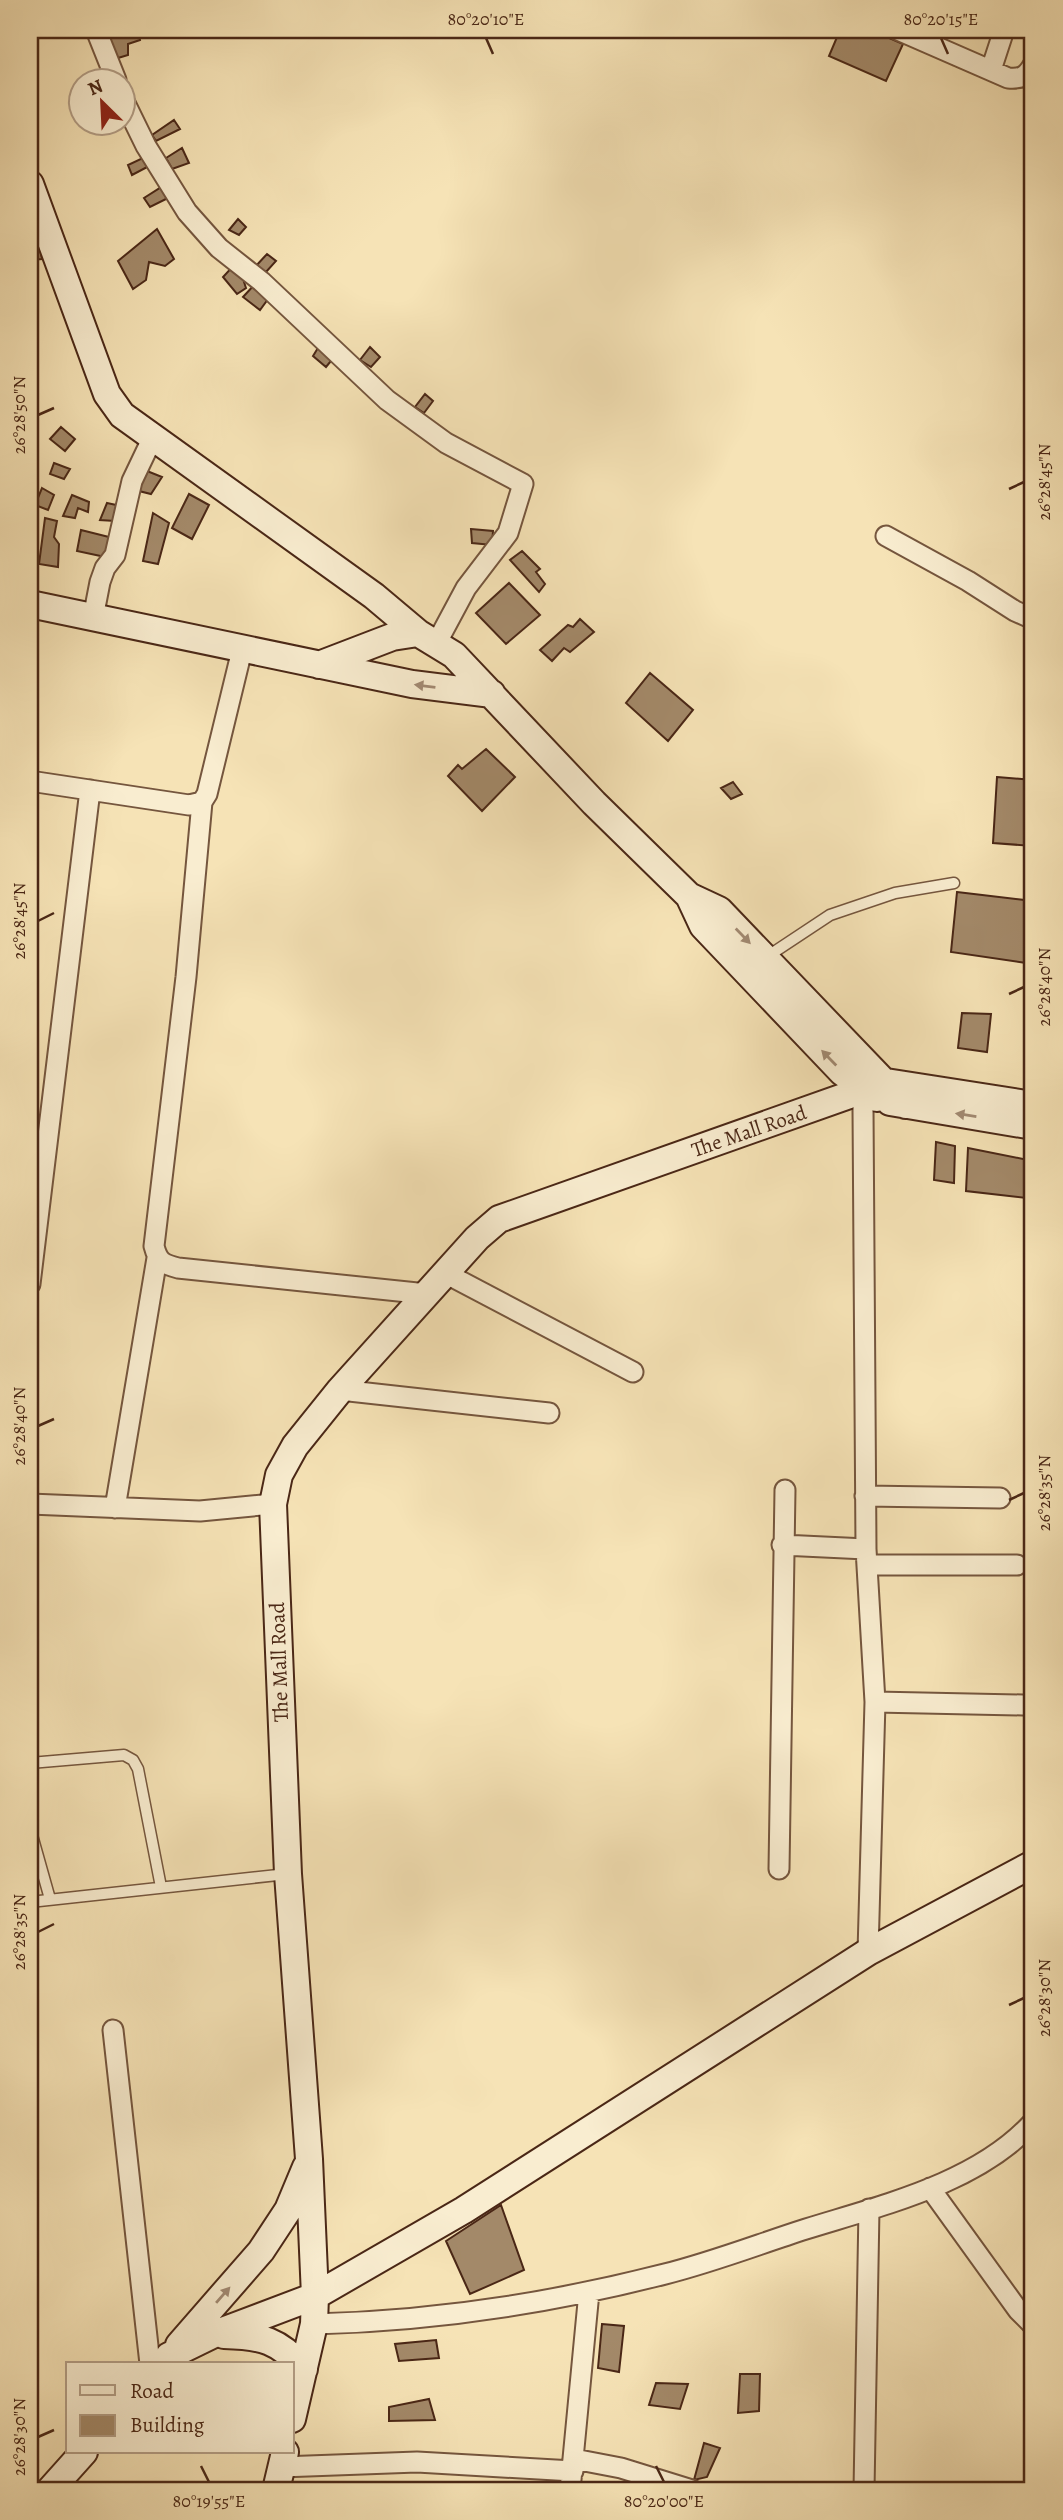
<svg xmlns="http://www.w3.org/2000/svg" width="1063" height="2520" font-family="Alegreya,serif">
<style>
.building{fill:#a38969;stroke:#4a2716;stroke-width:2}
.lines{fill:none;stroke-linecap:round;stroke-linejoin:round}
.lane-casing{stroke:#75563e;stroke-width:13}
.street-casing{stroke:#75563e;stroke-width:23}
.secondary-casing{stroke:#4a2716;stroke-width:30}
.lane{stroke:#f9edd0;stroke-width:10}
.street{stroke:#f9edd0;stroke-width:19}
.secondary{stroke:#f9edd0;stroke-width:26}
.oneway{fill:#a28a73}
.ticks{fill:none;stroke:#4a2716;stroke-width:2.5}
.labels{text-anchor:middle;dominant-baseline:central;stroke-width:5;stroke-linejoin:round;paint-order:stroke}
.street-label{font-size:21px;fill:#4a2716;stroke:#f9edd0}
.neatline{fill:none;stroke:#4a2716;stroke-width:2.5}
.ticks-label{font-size:18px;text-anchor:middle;fill:#4a2716}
</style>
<rect width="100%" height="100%" fill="#f6e3b6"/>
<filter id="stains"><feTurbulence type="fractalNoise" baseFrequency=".00286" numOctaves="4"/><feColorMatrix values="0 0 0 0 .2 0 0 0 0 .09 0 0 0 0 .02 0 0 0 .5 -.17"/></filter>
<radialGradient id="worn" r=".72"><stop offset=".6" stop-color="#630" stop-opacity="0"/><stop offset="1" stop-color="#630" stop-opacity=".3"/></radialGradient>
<!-- building -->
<path class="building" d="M 116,30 L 138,30 L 140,40 L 128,44 L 128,55 L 118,58 L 107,33 Z
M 840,30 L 871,30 L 903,44 L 886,81 L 829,56 Z
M 174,120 L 180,129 L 156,141 L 152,135 Z
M 182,148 L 189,163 L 172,169 L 166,158 Z
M 147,156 L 151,165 L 132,175 L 128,165 Z
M 163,186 L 170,197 L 150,207 L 144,198 Z
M 238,219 L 246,227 L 239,235 L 229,230 Z
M 157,229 L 174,259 L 165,266 L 149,262 L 146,280 L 133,289 L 118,261 Z
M 39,243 L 42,259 L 30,260 L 30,244 Z
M 267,254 L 276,261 L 266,272 L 255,267 Z
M 235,264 L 251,277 L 244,282 L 246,288 L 237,294 L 223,277 Z
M 257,282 L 271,295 L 260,310 L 243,297 Z
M 321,343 L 335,356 L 326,367 L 313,356 Z
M 370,347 L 380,357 L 371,367 L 360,360 Z
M 425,394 L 433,401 L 424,413 L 415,407 Z
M 61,427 L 75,439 L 65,451 L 50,439 Z
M 54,463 L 70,469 L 64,479 L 50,474 Z
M 142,469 L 162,477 L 151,494 L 131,489 Z
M 42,488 L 54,495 L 48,510 L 35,505 Z
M 189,494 L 209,505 L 192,539 L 172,528 Z
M 72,495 L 89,502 L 88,512 L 78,508 L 75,518 L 63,516 Z
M 107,503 L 121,506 L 115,521 L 100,520 Z
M 153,513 L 169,523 L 158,564 L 143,561 Z
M 45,518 L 57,521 L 54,537 L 59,544 L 58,567 L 39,564 Z
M 471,529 L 493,531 L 492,545 L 472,543 Z
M 81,530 L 113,538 L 110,558 L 77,551 Z
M 522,551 L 540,569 L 536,572 L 545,584 L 539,592 L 510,560 Z
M 509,583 L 540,615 L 506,644 L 476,613 Z
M 580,619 L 594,632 L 570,652 L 564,648 L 552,661 L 540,650 L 568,625 L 573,627 Z
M 650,673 L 693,710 L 668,741 L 626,703 Z
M 486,749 L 515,777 L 482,811 L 448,776 L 458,765 L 462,769 Z
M 997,777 L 1033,780 L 1033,846 L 993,843 Z
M 733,782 L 742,794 L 731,799 L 721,788 Z
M 957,892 L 1033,901 L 1033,964 L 951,952 Z
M 962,1013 L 991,1014 L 987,1052 L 958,1048 Z
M 936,1142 L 955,1146 L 954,1183 L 934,1180 Z
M 968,1148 L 1028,1160 L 1026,1198 L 966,1191 Z
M 501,2205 L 524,2270 L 470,2294 L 446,2241 Z
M 602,2324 L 624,2326 L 619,2372 L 598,2368 Z
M 436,2340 L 439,2358 L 399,2361 L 395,2344 Z
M 740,2374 L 760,2374 L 759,2411 L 738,2413 Z
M 656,2383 L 688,2384 L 680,2409 L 649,2405 Z
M 429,2399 L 435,2420 L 389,2421 L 389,2407 Z
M 704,2443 L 720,2448 L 707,2477 L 694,2480 Z"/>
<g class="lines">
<defs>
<path id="lane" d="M 765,958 L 830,915 L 895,893 L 954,883
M 30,1763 L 124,1755 L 133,1760 L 138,1769 L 161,1887
M 30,1828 L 50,1899
M 30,1902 L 287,1874"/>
<path id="street" d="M 96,30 L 116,80
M 898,30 L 1008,78 C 1021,79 1026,77 1033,65
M 991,70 L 1004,30
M 122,97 L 146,146 L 187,212 L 219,248 L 262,282 L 387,400 L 446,443 L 523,484 L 508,533 L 466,588 L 436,644
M 886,536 L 968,581 L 1015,611 L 1033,619
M 93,618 L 100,582 L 105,568 L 115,555 L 132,481 L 153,437
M 30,781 L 189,805 L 202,802 L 207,794 L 242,650
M 202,802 L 186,977 L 154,1246 C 158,1262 163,1264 178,1268 L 427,1294
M 863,1108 L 866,1549 L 875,1702 L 868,1952
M 445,1273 L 633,1372
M 30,1284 L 90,790
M 340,1390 L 549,1413
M 865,1496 L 1000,1498
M 30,1504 L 200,1511 L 273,1504
M 115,1508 L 157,1258
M 782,1545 L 866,1549
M 867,1565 L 1017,1565
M 875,1702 L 1023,1705
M 779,1869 L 785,1490
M 113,2030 L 150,2364
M 930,2188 L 1018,2310 L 1033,2325
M 314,2324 C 431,2321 552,2303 665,2274 C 713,2262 759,2244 806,2229 C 883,2205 978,2183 1033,2122
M 574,2459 L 621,2468 L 692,2490
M 281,2467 L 417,2462 L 573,2471
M 570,2490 L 589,2292
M 864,2490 L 869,2209"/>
<path id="secondary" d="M 30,184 L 107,394 L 122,415 L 374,596 L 418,633 L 454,655 L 594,803 L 689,896 L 719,910 L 906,1105
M 30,604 L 412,684 L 492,694
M 319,665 L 392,637 L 418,633
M 689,896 L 703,926 L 842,1072 L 877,1098
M 890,1102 L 1033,1126
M 224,2335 C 262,2336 279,2340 304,2369
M 179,2345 L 261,2251 L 288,2210 L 306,2167
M 169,2356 L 212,2335 L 315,2296 L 464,2210 L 868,1952 L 1033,1864
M 292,2419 L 314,2324 L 315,2296 L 309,2159 L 288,1874 L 273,1504 L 279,1475 L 295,1446 L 340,1390 L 477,1238 L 499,1219 L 886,1082 L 1033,1105
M 50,2490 L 84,2452
M 276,2490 L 285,2452"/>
</defs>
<!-- lane casing -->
<use href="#lane" class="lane-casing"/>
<!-- street casing -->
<use href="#street" class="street-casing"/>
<!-- secondary casing -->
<use href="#secondary" class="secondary-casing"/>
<!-- lane -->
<use href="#lane" class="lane"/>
<!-- street -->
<use href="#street" class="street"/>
<!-- secondary -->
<use href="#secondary" class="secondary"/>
</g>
<!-- one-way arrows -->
<defs><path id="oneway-solid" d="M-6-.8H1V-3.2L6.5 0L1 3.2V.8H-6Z" transform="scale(1.75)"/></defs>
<g class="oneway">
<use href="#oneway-solid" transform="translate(425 686) rotate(-173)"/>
<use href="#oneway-solid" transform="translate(743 936) rotate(46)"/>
<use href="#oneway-solid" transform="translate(829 1058) rotate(-134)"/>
<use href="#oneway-solid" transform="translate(966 1115) rotate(-171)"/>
<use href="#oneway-solid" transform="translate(223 2295) rotate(-49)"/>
</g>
<!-- ticks -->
<path class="ticks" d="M 486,38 L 493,54M 941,38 L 948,54M 38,415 L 54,408M 1009,489 L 1024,482M 38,921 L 54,913M 1009,994 L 1024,987M 38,1426 L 54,1419M 1009,1500 L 1024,1493M 38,1932 L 54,1924M 1009,2005 L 1024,1998M 38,2437 L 54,2430M 201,2466 L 209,2482M 656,2466 L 664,2482"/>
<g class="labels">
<!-- street labels -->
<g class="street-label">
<text transform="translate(749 1131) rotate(-19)">The Mall Road</text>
<text transform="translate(279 1662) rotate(-92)">The Mall Road</text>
</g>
</g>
<!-- margin -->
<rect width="1063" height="2520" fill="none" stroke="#f6e3b6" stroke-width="77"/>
<!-- legend -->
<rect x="66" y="2362" width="228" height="91" fill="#f9edd0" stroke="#b39e86" stroke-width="2"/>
<rect x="80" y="2385" width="35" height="10" fill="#f9edd0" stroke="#b39e86" stroke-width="2"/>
<text x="130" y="2398" font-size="21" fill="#4a2716">Road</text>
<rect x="80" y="2415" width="35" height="21" fill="#a38969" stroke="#b39e86" stroke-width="2"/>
<text x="130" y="2432" font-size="21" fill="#4a2716">Building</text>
<!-- north arrow -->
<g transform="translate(102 102) rotate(336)"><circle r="33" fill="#f9edd0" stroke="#b39e86" stroke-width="2"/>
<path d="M0-5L12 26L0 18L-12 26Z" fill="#8f2418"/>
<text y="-10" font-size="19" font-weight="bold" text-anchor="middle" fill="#4a2716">N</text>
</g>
<rect x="38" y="38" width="986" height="2444" class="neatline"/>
<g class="ticks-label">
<text x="486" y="25">80°20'10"E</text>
<text x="941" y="25">80°20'15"E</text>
<text transform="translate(19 415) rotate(-90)" y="6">26°28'50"N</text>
<text transform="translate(1044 482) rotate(-90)" y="6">26°28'45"N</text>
<text transform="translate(19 921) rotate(-90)" y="6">26°28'45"N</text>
<text transform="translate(1044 987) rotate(-90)" y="6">26°28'40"N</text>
<text transform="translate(19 1426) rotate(-90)" y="6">26°28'40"N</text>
<text transform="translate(1044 1493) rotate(-90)" y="6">26°28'35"N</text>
<text transform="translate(19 1932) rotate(-90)" y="6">26°28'35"N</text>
<text transform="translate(1044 1998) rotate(-90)" y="6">26°28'30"N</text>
<text transform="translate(19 2437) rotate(-90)" y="6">26°28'30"N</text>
<text x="209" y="2507">80°19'55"E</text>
<text x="664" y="2507">80°20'00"E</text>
</g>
<rect width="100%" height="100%" filter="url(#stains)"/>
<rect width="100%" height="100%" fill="url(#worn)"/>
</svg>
